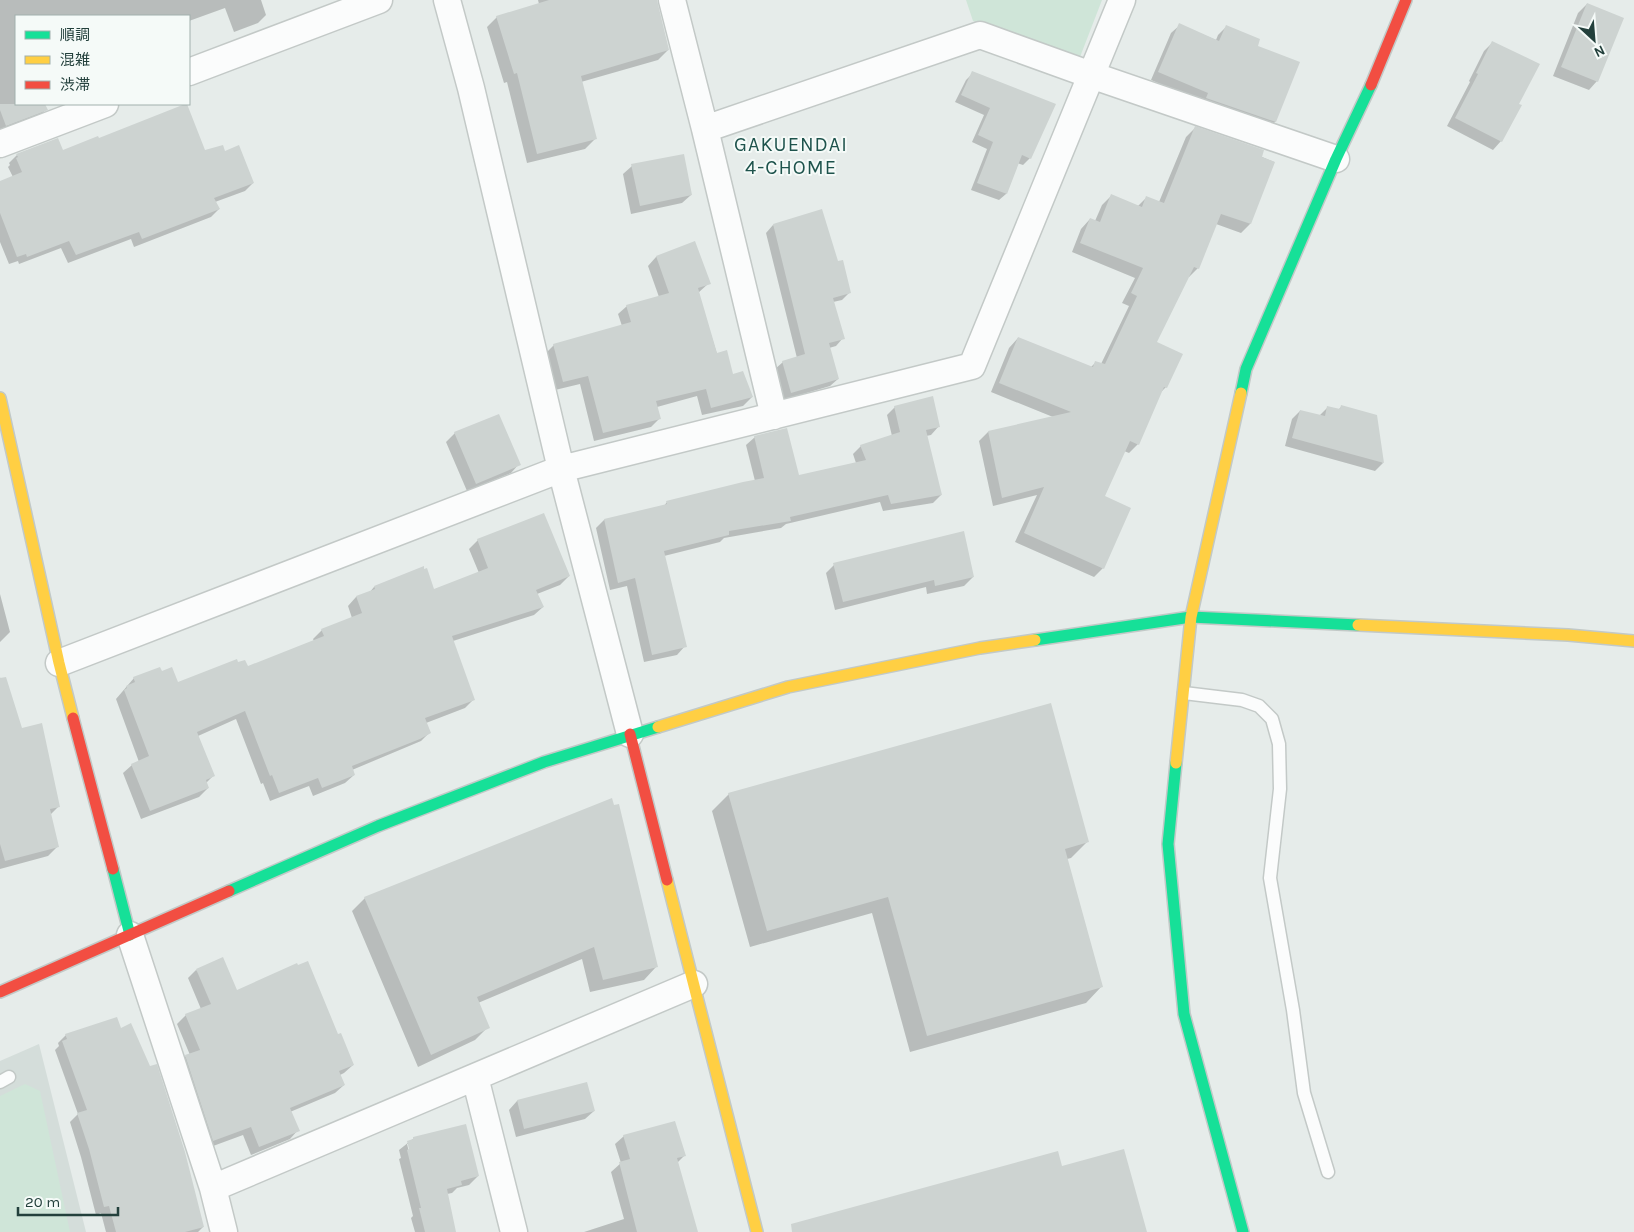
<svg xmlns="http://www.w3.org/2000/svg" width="1634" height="1232" font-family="Karla,'Noto Sans JP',sans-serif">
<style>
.built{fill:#d4ddda}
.green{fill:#cfe5d8}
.shadow{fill:#0003;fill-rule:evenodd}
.building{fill:#cdd3d1}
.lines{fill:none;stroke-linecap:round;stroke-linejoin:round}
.lane-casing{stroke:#c3c9c7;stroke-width:15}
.street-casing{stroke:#c3c9c7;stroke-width:29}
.fast-casing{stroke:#c2c9c7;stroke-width:14}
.slow-casing{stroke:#c2c9c7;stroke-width:14}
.jam-casing{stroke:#c2c9c7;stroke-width:14}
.lane{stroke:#fbfcfc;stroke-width:12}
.street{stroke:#fbfcfc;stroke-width:26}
.fast{stroke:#16e098;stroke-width:11}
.slow{stroke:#ffcf43;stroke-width:11}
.jam{stroke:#f24e42;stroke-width:11}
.labels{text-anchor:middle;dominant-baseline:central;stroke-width:4;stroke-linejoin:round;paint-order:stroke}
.neighbourhood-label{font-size:20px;letter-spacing:1px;fill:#1e534c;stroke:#f5faf8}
</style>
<rect width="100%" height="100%" fill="#e6ecea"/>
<!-- built -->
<path class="built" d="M 39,1044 L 86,1232 L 0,1232 L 0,1061 Z"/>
<!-- green -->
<path class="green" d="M 966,0 L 1102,0 L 1080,57 L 973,21 Z
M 25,1084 L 40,1091 L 70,1232 L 0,1232 L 0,1096 Z"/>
<!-- shadow -->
<path class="shadow" d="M 0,0 L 261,0 L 266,15 L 258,23 L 234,32 L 225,8 L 189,21 L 189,16 L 16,16 L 16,104 L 47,104 L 44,105 L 46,109 L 38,118 L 0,132 Z
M 538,0 L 656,0 L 668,50 L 658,60 L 581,82 L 595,139 L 585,149 L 527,163 L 507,82 L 504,83 L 487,27 L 497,17 L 539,4 Z
M 1587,4 L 1597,81 L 1589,90 L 1553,76 L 1578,13 Z
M 1180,25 L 1216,40 L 1218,35 L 1226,27 L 1256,47 L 1298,63 L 1275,122 L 1266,130 L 1151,80 L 1171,33 Z
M 1493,42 L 1518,104 L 1501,141 L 1493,150 L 1447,126 L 1470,82 L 1469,81 L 1484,51 Z
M 973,73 L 1030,158 L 1023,165 L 1017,163 L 1006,194 L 999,200 L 971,190 L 987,149 L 972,142 L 984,115 L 955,102 L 966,80 Z
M 1195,128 L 1274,162 L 1250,224 L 1241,233 L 1216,224 L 1198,268 L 1189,277 L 1188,277 L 1155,342 L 1166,387 L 1160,393 L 1138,444 L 1129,453 L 1124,451 L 1104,497 L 1103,568 L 1094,577 L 1015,542 L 1037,495 L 993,506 L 979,441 L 988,432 L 1053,417 L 991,392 L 1009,348 L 1018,338 L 1090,368 L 1095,363 L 1101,364 L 1129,306 L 1122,303 L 1135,278 L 1072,252 L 1081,229 L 1090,219 L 1095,221 L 1102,205 L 1111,196 L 1138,206 L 1146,198 L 1159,202 L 1186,137 Z
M 98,140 L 204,152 L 225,152 L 253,183 L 245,191 L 215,202 L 219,209 L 211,217 L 134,247 L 131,239 L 68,263 L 61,248 L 19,264 L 18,261 L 9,264 L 0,242 L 0,182 L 13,177 L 8,167 L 10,165 L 9,163 L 17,155 L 62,152 Z
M 632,166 L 691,195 L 682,203 L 631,214 L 623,174 Z
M 773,225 L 837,262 L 850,292 L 842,300 L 833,302 L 843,338 L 836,346 L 829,348 L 838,379 L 830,386 L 783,400 L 775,369 L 783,362 L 797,358 L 766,233 Z
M 694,243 L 709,283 L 698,293 L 717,354 L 732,376 L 752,397 L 743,406 L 702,415 L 697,396 L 657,407 L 660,418 L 651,427 L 594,441 L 580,384 L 555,390 L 546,353 L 554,345 L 622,326 L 618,314 L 627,306 L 659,297 L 648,266 L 656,257 Z
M 895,407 L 939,426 L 931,435 L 926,436 L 941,495 L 933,503 L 883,511 L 880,502 L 786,524 L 781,528 L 724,538 L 720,542 L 664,556 L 685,646 L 677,655 L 644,662 L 627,586 L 610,590 L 596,528 L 604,520 L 664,506 L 667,502 L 755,481 L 746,445 L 755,437 L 798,476 L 856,463 L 853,454 L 861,446 L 892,436 L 887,415 Z
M 1328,407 L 1338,410 L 1341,407 L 1383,463 L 1375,471 L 1285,446 L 1292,419 L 1300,411 L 1319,416 Z
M 455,433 L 519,464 L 511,473 L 467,491 L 446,442 Z
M 478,540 L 569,576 L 560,585 L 537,594 L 543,607 L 534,615 L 453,641 L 473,700 L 465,708 L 426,723 L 430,732 L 421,741 L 352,770 L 354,775 L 345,783 L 313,796 L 309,786 L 270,801 L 263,783 L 261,784 L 236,719 L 198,736 L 213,776 L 206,783 L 208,788 L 199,797 L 141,819 L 123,773 L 132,765 L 139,762 L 116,699 L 134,678 L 161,673 L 178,684 L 247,668 L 314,641 L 313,639 L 322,630 L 352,618 L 348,606 L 356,597 L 369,593 L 374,587 L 423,568 L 433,590 L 479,573 L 469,549 Z
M 834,565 L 973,577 L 964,586 L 927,594 L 926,587 L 835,610 L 826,573 Z
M 0,594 L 10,632 L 0,642 Z
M 0,677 L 5,696 L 59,806 L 50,815 L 58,846 L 48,856 L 0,869 Z
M 729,794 L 1088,841 L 1071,858 L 1067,859 L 1102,986 L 1086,1003 L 910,1052 L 872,913 L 750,947 L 712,811 Z
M 611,800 L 656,967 L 644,980 L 590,992 L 582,959 L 478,1003 L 488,1027 L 475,1040 L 418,1067 L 352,911 L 365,898 Z
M 196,970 L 236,992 L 338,1036 L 353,1065 L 344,1073 L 340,1075 L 344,1085 L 335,1093 L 290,1112 L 298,1130 L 290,1139 L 251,1155 L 243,1135 L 205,1149 L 177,1065 L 186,1056 L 190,1055 L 177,1024 L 186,1015 L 201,1009 L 188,978 Z
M 66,1035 L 203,1227 L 198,1232 L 106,1232 L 101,1213 L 96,1215 L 81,1157 L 70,1122 L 78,1114 L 55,1050 L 59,1046 L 58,1043 Z
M 586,1084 L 594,1111 L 585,1119 L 516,1137 L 509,1110 L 517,1101 Z
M 624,1136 L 685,1155 L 677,1163 L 697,1232 L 584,1232 L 624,1219 L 611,1172 L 621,1163 L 615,1144 Z
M 414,1138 L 478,1176 L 469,1185 L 457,1188 L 452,1193 L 447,1194 L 455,1232 L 415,1232 L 411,1218 L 413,1216 L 399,1159 L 401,1158 L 399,1150 ZM 407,1144 L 409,1144 L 410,1156 Z"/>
<!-- building -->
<path class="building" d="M 549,0 L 657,0 L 669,50 L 581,76 L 597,139 L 537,154 L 517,73 L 514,74 L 496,16 Z
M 1587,3 L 1624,18 L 1598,82 L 1561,67 Z
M 1179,23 L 1219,41 L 1226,25 L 1260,39 L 1258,46 L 1300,62 L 1276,122 L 1206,98 L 1208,93 L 1158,72 Z
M 1492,41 L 1540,64 L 1519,104 L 1522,105 L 1502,142 L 1455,118 L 1478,74 L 1476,73 Z
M 972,71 L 1056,104 L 1031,159 L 1022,155 L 1007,194 L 977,183 L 993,142 L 978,135 L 990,108 L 961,95 Z
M 0,104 L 45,104 L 48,110 L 6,126 L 0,110 Z
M 185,104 L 187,104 L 205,150 L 223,145 L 225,151 L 239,145 L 254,183 L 214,198 L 220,209 L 142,239 L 139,232 L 76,255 L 69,241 L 27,257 L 26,254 L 17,257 L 0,213 L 0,181 L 22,172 L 16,158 L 18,157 L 16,154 L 58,138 L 63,150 L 98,136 L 99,138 Z
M 1195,126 L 1264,150 L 1262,157 L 1275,162 L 1251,224 L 1221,214 L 1199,269 L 1194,267 L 1157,342 L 1183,354 L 1167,388 L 1164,387 L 1139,445 L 1130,441 L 1105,496 L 1131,508 L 1104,569 L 1024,533 L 1044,487 L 1002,498 L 988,431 L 1071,412 L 999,383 L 1018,337 L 1093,367 L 1095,361 L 1105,364 L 1137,296 L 1131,293 L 1143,268 L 1080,243 L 1090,218 L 1100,222 L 1111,194 L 1142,207 L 1146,196 L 1164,203 Z
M 684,154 L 692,195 L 640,206 L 631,164 Z
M 822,209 L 838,261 L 843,260 L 851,293 L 833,298 L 845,339 L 829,343 L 839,379 L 791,393 L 782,361 L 805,354 L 773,224 Z
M 695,241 L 711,284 L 698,288 L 717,353 L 727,350 L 733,374 L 743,371 L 753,397 L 711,408 L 706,389 L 656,401 L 661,419 L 603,433 L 588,376 L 563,382 L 553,344 L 631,322 L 626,305 L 669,293 L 656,256 Z
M 933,396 L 940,427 L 926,430 L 942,495 L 891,504 L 888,495 L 790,517 L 791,521 L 729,531 L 729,535 L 664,551 L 687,647 L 652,655 L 635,578 L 618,583 L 604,519 L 667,504 L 666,501 L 743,482 L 764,478 L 754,436 L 787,428 L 799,475 L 866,460 L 860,445 L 900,432 L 894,406 Z
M 1341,405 L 1377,415 L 1384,463 L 1292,438 L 1300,410 L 1325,416 L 1327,406 L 1340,409 Z
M 499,414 L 521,465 L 476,484 L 454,432 Z
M 544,513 L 570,576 L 536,590 L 544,607 L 452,636 L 475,700 L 425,718 L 431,733 L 420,739 L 352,766 L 355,775 L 322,788 L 318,778 L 279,793 L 272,775 L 270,776 L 245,711 L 197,732 L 215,776 L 206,780 L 209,788 L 150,811 L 131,764 L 149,756 L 124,690 L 127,688 L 126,686 L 135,682 L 133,677 L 160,667 L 162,671 L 172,667 L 178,682 L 237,659 L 238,662 L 245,660 L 248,666 L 324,636 L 321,629 L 362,613 L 356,596 L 375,589 L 374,586 L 424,566 L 424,569 L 427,568 L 434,589 L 488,568 L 477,539 Z
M 964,531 L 974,577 L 935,586 L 934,580 L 843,602 L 833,563 Z
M 6,677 L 22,728 L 42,723 L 60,807 L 50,809 L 59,847 L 5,861 L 0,844 L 0,678 Z
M 1051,703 L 1089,842 L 1065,849 L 1103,987 L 927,1036 L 888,897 L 767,931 L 728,793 Z
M 612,798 L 614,805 L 619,804 L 658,967 L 603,980 L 594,947 L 477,997 L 490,1028 L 431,1055 L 364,897 Z
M 223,957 L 237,990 L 297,963 L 298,965 L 308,961 L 338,1034 L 341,1033 L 354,1065 L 339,1071 L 345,1085 L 290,1108 L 300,1131 L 259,1147 L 251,1127 L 213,1141 L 185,1055 L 200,1050 L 185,1014 L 211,1004 L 196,969 Z
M 117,1017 L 121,1028 L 131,1023 L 150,1066 L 157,1064 L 185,1152 L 204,1227 L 185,1232 L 116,1232 L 109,1206 L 104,1207 L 89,1149 L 77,1113 L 87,1110 L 62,1041 L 67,1039 L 65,1034 Z
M 587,1082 L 595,1111 L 524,1129 L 517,1100 Z
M 675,1121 L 686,1156 L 677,1158 L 698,1232 L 637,1232 L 619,1162 L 630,1159 L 623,1135 Z
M 466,1124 L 479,1176 L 461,1181 L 462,1185 L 447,1189 L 456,1232 L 425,1232 L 419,1208 L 421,1208 L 407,1150 L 409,1149 L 407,1141 L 413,1139 L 413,1137 Z
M 1124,1149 L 1147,1232 L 792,1232 L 791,1224 L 1058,1151 L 1062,1166 Z"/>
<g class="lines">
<defs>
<path id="lane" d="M 1184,693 L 1242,700 L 1259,706 L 1272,719 L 1279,744 L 1280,789 L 1270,878 L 1293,1010 L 1304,1093 L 1328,1172
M 0,1082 L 9,1077"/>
<path id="street" d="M 447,0 L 471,88 L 561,469 L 630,734
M 672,0 L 705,129
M 189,72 L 379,0
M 0,144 L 105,104
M 774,416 L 705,129 L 980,35 L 1091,75 L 1336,159
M 59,663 L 561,469 L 972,366 L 1122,0
M 130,935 L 213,1188 L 224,1232
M 475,1077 L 514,1232
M 213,1188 L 694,984"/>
<path id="fast" d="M 1241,393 L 1246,369 L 1336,159 L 1371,85
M 1035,640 L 1191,617 L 1358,625
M 1176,763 L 1168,844 L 1184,1014 L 1243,1232
M 113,869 L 130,935
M 229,891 L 378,826 L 544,762 L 658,727"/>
<path id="slow" d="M 0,398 L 59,663 L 73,718
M 1358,625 L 1568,635 L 1634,641
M 658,727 L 788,687 L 980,648 L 1035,640
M 1176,763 L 1191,617 L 1241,393
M 667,880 L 757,1232"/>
<path id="jam" d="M 1371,85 L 1406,0
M 73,718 L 113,869
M 630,734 L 667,880
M 0,992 L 229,891"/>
</defs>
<!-- lane casing -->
<use href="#lane" class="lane-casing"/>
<!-- street casing -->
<use href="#street" class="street-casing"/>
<!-- fast casing -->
<use href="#fast" class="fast-casing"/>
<!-- slow casing -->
<use href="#slow" class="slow-casing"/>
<!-- jam casing -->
<use href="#jam" class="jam-casing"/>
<!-- lane -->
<use href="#lane" class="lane"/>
<!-- street -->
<use href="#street" class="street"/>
<!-- fast -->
<use href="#fast" class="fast"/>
<!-- slow -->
<use href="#slow" class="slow"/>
<!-- jam -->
<use href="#jam" class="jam"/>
</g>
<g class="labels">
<!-- neighbourhood labels -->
<g class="neighbourhood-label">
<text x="791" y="144">GAKUENDAI<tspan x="791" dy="23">4-CHOME</tspan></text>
</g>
</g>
<!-- legend -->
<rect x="15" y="15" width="175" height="90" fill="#f5faf8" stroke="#a1b0ad"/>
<rect x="25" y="31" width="25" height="8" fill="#16e098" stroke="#a1b0ad"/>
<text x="60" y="40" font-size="15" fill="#23403c">順調</text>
<rect x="25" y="56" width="25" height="8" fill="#ffcf43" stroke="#a1b0ad"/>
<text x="60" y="65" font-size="15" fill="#23403c">混雑</text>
<rect x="25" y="81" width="25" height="8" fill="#f24e42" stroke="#a1b0ad"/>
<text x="60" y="90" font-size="15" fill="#23403c">渋滞</text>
<!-- north arrow -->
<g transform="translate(1594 40) rotate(154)" stroke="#f5faf8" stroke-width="4" paint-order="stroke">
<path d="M0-4L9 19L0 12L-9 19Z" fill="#23403c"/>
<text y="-8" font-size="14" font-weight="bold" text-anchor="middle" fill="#23403c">N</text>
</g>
<!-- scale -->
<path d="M18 1207v8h100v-8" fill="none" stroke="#23403c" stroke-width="2.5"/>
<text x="25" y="1207" font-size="15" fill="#23403c" stroke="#f5faf8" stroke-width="4" paint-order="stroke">20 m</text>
</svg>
